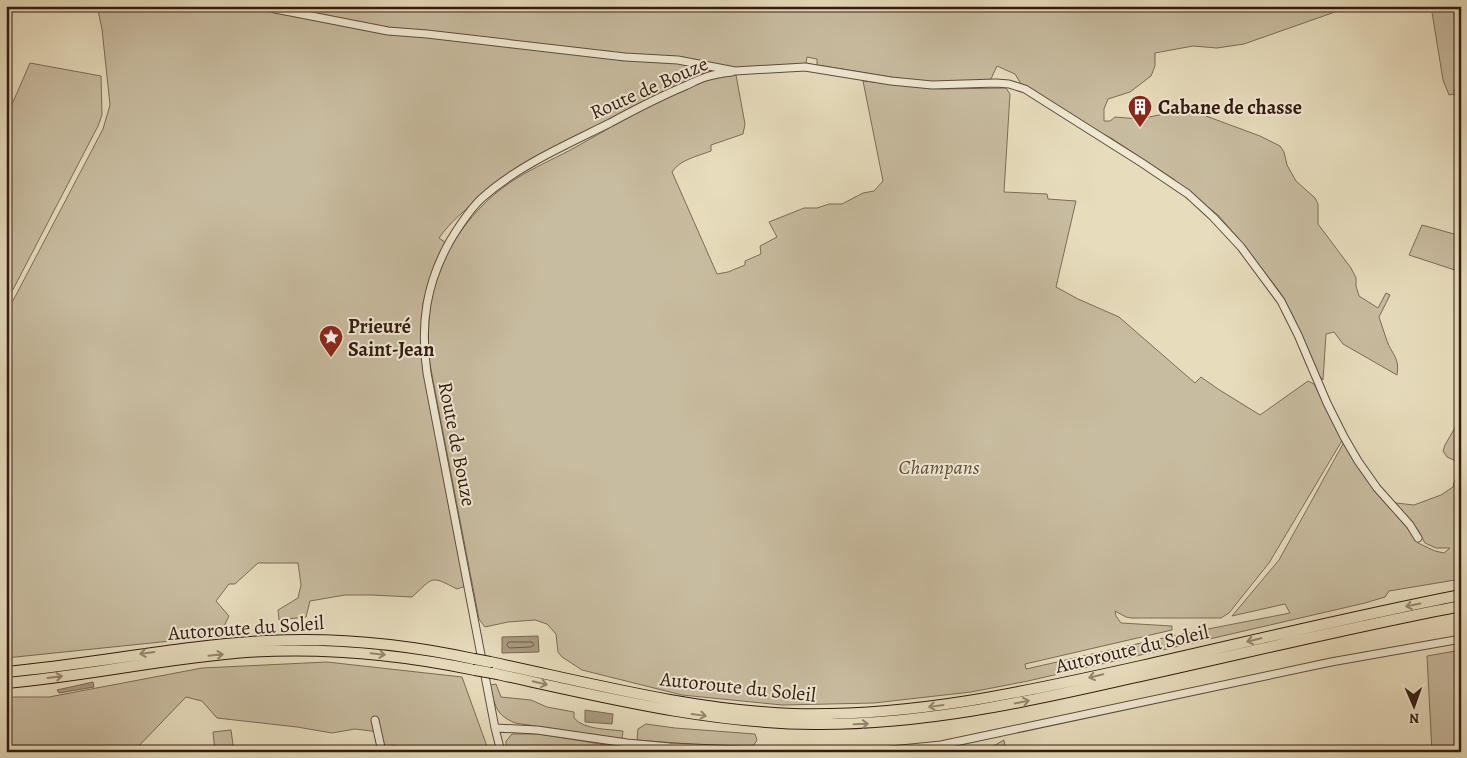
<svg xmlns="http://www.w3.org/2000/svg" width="1467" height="758" font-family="Alegreya,serif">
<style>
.green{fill:#c8bca0;stroke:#7e6b58}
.water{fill:#aa9b82;stroke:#7a6754}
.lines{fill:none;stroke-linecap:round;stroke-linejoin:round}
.shore{stroke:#6e5a49;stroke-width:1}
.minor-casing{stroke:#604b3b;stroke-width:9}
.highway-casing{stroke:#331a10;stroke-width:12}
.minor{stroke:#efe9d4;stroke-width:7}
.highway{stroke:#e7ddbd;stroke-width:10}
.highway-bridge-casing{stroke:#331a10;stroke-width:12;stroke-linecap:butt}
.highway-bridge{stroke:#e7ddbd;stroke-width:10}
.oneway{stroke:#96856f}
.labels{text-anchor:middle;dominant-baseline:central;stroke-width:4;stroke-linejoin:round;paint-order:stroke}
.street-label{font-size:20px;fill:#331a10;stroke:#efe9d4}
.poi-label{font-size:20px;font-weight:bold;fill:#331a10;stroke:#efe9d4;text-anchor:start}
.park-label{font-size:20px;font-style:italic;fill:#604b3b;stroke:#efe9d4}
</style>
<rect width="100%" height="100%" fill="#e7ddbd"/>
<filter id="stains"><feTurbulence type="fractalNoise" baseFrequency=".004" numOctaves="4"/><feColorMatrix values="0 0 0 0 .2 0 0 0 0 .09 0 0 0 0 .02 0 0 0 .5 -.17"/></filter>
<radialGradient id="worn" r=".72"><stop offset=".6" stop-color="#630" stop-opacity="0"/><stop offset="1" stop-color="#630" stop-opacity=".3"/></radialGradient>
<!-- green -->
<path class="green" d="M 97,6 L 1352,6 L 1244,44 L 1217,48 L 1193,46 L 1155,53 L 1155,66 L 1151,76 L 1130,92 L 1108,99 L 1104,109 L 1104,121 L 1110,121 L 1115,117 L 1139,119 L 1199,107 L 1203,109 L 1206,116 L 1260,136 L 1280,146 L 1284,152 L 1287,165 L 1296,181 L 1315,198 L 1318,204 L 1318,224 L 1351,268 L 1356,278 L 1356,286 L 1359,296 L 1378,308 L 1386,293 L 1390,295 L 1379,317 C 1382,325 1384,333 1387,341 C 1392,355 1400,357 1397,375 L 1343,344 L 1334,332 L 1326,334 L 1323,380 L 1318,374 L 1293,316 L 1279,291 L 1239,239 L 1219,216 L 1172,178 L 1111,138 L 1099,132 L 1021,84 L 1015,74 L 997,66 L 990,81 L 936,83 L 903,79 L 817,65 L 817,59 L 807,57 L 806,63 L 811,64 L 811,66 L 716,71 L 704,73 C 681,83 658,95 635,106 C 581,133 527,159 480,198 C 465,210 450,222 439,238 L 446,243 L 435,263 L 423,303 L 421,344 L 425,378 L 466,586 L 457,589 C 430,575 434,577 412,597 L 372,595 L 345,595 L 310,601 L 306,617 L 279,620 L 278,610 L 298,598 L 301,585 L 298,563 L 258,563 L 235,584 L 229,584 L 216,601 L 229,616 L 219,636 L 6,658 L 6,314 L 103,129 L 110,105 L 102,29 Z
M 1431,6 L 1461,6 L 1461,93 L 1449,95 L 1443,80 Z
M 30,63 L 101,76 L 102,115 L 98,126 L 6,303 L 6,118 Z
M 729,75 L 736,75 L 745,124 L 743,134 L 711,145 L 711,151 C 698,156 679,160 672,172 L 717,274 L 728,272 L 745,265 L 745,261 L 761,254 L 760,246 L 777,237 L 769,222 L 804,208 L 817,208 L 829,204 L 842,204 L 863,193 L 874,191 L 883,181 L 863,81 L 941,89 L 1006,88 L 1010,94 L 1004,192 L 1047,194 L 1048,199 L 1076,201 L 1056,287 L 1078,299 L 1119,317 L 1195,383 L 1201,377 L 1218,389 L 1260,415 L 1308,381 L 1314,384 L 1343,439 L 1269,563 L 1229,613 L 1221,618 L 1131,618 L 1126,617 L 1115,611 L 1116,616 L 1121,623 L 1172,626 L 1172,630 L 1025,664 L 1026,669 L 1172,636 L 1290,613 L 1285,604 L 1232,616 L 1279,560 L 1344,442 L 1363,474 L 1383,500 L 1404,522 L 1418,543 L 1435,551 L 1444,553 L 1450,548 L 1436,548 L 1425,543 L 1418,530 L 1385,492 L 1396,503 L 1414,505 L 1441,495 L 1453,487 L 1460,463 L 1447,457 L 1443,451 L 1445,445 L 1456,426 L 1461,428 L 1461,579 L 1389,591 L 1385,597 L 1365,603 L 1028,681 L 971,692 L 874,703 L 782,705 L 682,695 L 582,670 L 562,657 L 558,652 L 556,634 L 547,624 L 535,620 L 508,622 L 485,627 L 479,619 L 429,359 C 428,338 428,316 432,295 C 441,253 468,215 501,189 C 523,172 550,161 574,148 C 598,135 622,120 647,107 C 666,98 686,89 705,81 C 713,78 721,78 729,75 Z
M 1422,225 L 1461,236 L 1461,272 L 1409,255 Z
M 1461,650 L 1461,752 L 1432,752 L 1427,656 Z
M 327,662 L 462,677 L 489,752 L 398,752 L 395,745 L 384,748 L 379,732 L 355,729 L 332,733 L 297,727 L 217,718 L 202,701 L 186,697 L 133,752 L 6,752 L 6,697 L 49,697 L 202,668 Z
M 496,684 L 501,697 L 531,700 L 547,707 L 574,712 L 574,718 C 584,730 609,729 623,731 L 622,739 L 515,723 C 494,714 495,704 490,685 Z
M 646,724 L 675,728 L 755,734 L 757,740 L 754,745 L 742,748 L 637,740 L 638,729 Z
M 231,730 L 234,752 L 215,752 L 213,732 Z
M 512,734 L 539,734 L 625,748 L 681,752 L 506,752 L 506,741 Z
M 1004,740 L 1006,752 L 983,752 Z"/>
<!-- water -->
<path class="water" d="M 538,636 L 539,652 L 502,653 L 502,637 Z
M 93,682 L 94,687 L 59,693 L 57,690 Z
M 585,710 L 613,714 L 612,724 L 585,722 Z"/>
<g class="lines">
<!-- shore -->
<path class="shore" d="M 509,642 L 532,642 L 534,645 L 531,647 L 509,648 L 507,645 Z"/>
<defs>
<path id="minor" d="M 260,6 L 388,31 L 427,34 L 625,57 L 678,60 L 735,71 L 805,67 L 891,81 L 932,85 L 996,83 L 1009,84 L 1025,89 L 1142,163 L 1188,194 L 1213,217 L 1241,247 L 1281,301 L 1298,335 L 1327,403 L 1344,437 L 1358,461 L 1377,488 L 1410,525 L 1418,538
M 375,720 L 382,752
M 495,728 L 537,730 L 627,743 L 670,747 L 787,752
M 501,752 L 495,728 L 427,373 C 420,324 426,284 450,241 C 459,226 469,210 482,198 C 519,165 566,145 610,123 C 634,110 659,97 685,86 C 692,83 699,79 706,77 C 714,74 723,73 732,72
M 845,752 L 881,751 L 941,745 L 1331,662 L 1461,639"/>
<path id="highway" d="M 490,662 C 590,683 690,710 793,714 C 913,717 1025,692 1141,666 C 1247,642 1354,616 1461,595
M 6,672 C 93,664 179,646 266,641 C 336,637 405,644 474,659
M 492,673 C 599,696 704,723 814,724 C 922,725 1027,702 1132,678 C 1241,654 1351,627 1461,606
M 6,683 C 87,676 166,658 246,652 C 324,647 399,654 475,670"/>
</defs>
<!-- minor casing -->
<use href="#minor" class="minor-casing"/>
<!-- highway casing -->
<use href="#highway" class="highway-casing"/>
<!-- minor -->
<use href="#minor" class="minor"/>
<!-- highway -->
<use href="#highway" class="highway"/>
<defs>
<path id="highway-bridge" d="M 474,659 L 490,662
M 475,670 L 492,673"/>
</defs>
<!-- highway-bridge casing -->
<use href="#highway-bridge" class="highway-bridge-casing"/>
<!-- highway-bridge -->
<use href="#highway-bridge" class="highway-bridge"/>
</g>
<!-- one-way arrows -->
<defs><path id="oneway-shaft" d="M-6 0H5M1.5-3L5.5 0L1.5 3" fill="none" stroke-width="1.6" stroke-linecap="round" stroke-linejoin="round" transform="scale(1.25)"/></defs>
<g class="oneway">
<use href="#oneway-shaft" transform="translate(1413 605) rotate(168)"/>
<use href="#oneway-shaft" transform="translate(1254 640) rotate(167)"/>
<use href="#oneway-shaft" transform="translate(147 653) rotate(172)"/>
<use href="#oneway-shaft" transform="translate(378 654) rotate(6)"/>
<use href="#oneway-shaft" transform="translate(216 655) rotate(-6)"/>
<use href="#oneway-shaft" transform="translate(1096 676) rotate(167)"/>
<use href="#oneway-shaft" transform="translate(55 677) rotate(-7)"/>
<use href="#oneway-shaft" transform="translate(540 683) rotate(13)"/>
<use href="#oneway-shaft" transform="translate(1022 702) rotate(-11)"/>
<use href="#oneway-shaft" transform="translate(936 706) rotate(172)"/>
<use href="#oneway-shaft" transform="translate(699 715) rotate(8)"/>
<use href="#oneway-shaft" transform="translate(861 724) rotate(-2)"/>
</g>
<!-- icons -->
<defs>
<symbol id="building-pin" viewBox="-11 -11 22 30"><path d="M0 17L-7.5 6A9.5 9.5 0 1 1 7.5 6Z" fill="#8f2418" stroke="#efe9d4"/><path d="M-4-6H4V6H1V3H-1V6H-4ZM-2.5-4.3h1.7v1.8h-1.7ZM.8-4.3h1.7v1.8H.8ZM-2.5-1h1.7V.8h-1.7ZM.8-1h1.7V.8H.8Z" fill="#fff"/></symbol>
<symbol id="sight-pin" viewBox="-11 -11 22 30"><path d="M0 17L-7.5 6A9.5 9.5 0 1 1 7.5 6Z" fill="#8f2418" stroke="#efe9d4"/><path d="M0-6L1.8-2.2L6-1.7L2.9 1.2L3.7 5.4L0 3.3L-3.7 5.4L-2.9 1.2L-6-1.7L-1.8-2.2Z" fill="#fff"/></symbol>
</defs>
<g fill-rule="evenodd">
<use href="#building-pin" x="1126" y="93" width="28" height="38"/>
<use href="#sight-pin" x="317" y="323" width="28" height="38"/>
</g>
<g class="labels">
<!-- street labels -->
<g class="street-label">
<text transform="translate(649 88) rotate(-24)">Route de Bouze</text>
<text transform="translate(457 444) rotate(79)">Route de Bouze</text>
<text transform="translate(246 628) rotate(-4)">Autoroute du Soleil</text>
<text transform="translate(1132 649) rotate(-13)">Autoroute du Soleil</text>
<text transform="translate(738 687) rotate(6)">Autoroute du Soleil</text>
</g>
<!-- poi labels -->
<g class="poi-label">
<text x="1158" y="107">Cabane de chasse</text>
<text x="348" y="326">Prieuré<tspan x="348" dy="23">Saint-Jean</tspan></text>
</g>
<!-- park labels -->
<g class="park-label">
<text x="939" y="467">Champans</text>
</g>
</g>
<!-- margin -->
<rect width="1467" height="758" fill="none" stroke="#e7ddbd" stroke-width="25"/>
<rect x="8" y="8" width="1452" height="743" fill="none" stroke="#331a10" stroke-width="2.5"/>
<rect x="12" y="12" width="1442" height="733" fill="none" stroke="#331a10"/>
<!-- north arrow -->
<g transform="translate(1414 706) rotate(178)" stroke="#efe9d4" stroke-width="4" paint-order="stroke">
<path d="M0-4L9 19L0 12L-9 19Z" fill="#331a10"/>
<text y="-8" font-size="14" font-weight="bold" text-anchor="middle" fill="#331a10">N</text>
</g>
<rect width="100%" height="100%" filter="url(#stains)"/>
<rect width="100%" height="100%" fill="url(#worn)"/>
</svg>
